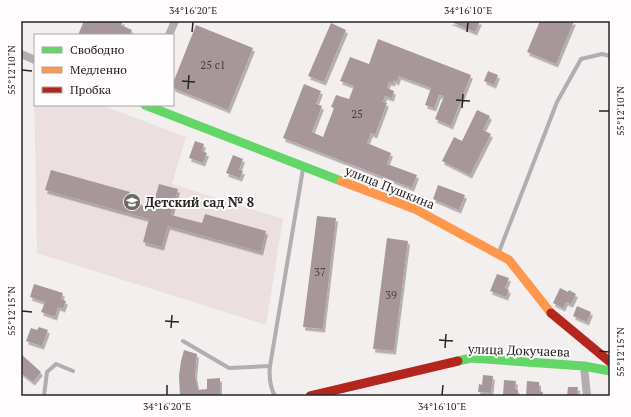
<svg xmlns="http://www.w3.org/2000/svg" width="631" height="417" font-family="'PT Serif',serif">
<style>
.built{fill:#ebdfe0}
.building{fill:#a7979a;filter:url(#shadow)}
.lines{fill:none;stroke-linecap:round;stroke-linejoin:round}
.lane{stroke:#b0aeae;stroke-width:4}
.street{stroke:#b0aeae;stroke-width:8}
.fast{stroke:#63d668;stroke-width:9}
.slow{stroke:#ff974d;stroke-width:9}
.jam{stroke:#b3261e;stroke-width:9}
.ticks{fill:none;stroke:#262323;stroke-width:1.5}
.labels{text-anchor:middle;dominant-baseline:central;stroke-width:4;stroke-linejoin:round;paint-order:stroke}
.number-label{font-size:11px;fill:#464041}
.street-label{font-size:13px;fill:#262323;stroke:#fefcfc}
.poi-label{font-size:13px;font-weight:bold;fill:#262323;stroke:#fefcfc;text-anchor:start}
.neatline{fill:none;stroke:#262323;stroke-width:1.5}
.ticks-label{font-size:10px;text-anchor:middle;fill:#262323}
</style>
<defs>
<filter id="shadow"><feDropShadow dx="2" dy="3.5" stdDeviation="0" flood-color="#0004"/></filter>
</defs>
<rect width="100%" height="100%" fill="#f4efef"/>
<!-- built -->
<path class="built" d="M 34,80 L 35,80 L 35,105 L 101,105 L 186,137 L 172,184 L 283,219 L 266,325 L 37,253 Z"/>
<!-- building -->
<path class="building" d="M 84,21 L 123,21 L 121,25 L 132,30 L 130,35 L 78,35 Z
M 449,21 L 480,21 L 475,32 Z
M 540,21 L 574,21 L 556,64 L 527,52 Z
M 331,23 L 346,30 L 324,82 L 308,76 Z
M 196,25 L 253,48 L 228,110 L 173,88 L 173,83 Z
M 378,39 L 471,75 L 451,126 L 435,119 L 444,96 L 439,95 L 434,108 L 425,105 L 431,88 L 399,76 L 397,82 L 394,80 L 393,83 L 389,82 L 387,88 L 394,91 L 392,98 L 385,96 L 383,102 L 387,103 L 375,135 L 371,133 L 367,143 L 391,153 L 387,164 L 417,175 L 412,188 L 283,138 L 304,84 L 321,91 L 316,104 L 322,106 L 312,132 L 323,137 L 334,108 L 331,107 L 336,95 L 349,99 L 354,86 L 340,81 L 350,57 L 369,64 Z
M 488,71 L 498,75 L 494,85 L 484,81 Z
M 477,110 L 490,116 L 483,130 L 491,134 L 470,175 L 442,161 L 454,137 L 462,141 Z
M 195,141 L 204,144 L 202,151 L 207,153 L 203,163 L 189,158 Z
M 233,155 L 243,159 L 239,170 L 243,171 L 240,178 L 226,173 Z
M 51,170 L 130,192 L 127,201 L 152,208 L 159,184 L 178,189 L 171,215 L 202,223 L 205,214 L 266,231 L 261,252 L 168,226 L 162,247 L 143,242 L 149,219 L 45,190 Z
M 438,185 L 465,195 L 459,210 L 433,199 Z
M 317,216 L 336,218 L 323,329 L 303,327 Z
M 387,238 L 408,241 L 394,351 L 373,349 Z
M 497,274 L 509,278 L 505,288 L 509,290 L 506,297 L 490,291 Z
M 34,284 L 63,293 L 61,299 L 66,301 L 63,309 L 58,307 L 55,317 L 41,312 L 45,302 L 30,297 Z
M 560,288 L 568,292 L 569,290 L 576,294 L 571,304 L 566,302 L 563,308 L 553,303 Z
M 577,306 L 591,312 L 587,322 L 573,316 Z
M 39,327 L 48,330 L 42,346 L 26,341 L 31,328 L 37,330 Z
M 184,350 L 197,354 L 195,375 L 198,390 L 207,389 L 207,379 L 220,378 L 220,396 L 180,396 L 179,376 L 181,361 Z
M 21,354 L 41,372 L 33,382 L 21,373 Z
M 483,375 L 493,376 L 491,393 L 478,392 L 479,384 L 482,385 Z
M 504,380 L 516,381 L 515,389 L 518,390 L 518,396 L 503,396 Z
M 527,381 L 539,382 L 539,391 L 543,392 L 542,396 L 526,396 Z
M 568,387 L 578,387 L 577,396 L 567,396 Z"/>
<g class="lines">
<!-- lane -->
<path class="lane" d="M 499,252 L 557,102 L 581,59 L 602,54 L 610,56
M 183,341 L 229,368 L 270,366
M 44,396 L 47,372 L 56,364 L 73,371
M 275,396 C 270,387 269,376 270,366 L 303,169"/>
<!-- street -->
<path class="street" d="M 169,35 L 175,21
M 21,54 L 35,60
M 584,366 L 587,396"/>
<!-- fast -->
<path class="fast" d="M 145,105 L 341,181
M 458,361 L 471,358 L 584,366 L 610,371"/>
<!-- slow -->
<path class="slow" d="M 341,181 L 415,209 L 509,260 L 551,313"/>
<!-- jam -->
<path class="jam" d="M 551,313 L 610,362
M 310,396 L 458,361"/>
</g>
<!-- ticks -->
<path class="ticks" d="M 192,32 L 193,22M 467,32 L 468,22M 22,70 L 32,71M 182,81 L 195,82M 188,89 L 189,75M 456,100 L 470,101M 462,108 L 463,94M 599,111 L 609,111M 22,311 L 32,312M 165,321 L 179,322M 171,328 L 172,315M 439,340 L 453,341M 445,348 L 446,334M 599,351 L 609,352M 167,395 L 167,385M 442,395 L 443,385"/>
<!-- icons -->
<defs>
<symbol id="school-disc" viewBox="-11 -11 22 22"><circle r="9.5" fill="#6e6a6a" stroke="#fefcfc"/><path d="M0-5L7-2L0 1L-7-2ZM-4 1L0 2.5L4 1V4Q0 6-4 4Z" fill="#fff"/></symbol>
</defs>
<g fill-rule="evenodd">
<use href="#school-disc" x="122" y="192" width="20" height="20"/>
</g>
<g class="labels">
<!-- number labels -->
<g class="number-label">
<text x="213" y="65">25 с1</text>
<text x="357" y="114">25</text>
<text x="320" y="272">37</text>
<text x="391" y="295">39</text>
</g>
<!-- street labels -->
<g class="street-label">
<text transform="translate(390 187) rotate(22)">улица Пушкина</text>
<text transform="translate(519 350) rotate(2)">улица Докучаева</text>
</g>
<!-- poi labels -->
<g class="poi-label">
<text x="145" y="202">Детский сад № 8</text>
</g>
</g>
<!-- border -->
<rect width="631" height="417" fill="none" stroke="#fefcfc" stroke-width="44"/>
<!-- legend -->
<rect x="34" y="34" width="140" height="72" fill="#fefcfc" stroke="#a8a5a5"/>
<rect x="42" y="47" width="20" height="6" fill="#63d668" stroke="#a8a5a5"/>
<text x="70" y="54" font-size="12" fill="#262323">Свободно</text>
<rect x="42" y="67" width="20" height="6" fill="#ff974d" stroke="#a8a5a5"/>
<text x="70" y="74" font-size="12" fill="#262323">Медленно</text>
<rect x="42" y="87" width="20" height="6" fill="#b3261e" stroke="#a8a5a5"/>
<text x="70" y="94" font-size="12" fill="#262323">Пробка</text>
<rect x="22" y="22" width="587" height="373" class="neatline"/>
<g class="ticks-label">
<text x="193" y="14">34°16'20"E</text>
<text x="468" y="14">34°16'10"E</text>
<text transform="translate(11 70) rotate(-90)" y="4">55°12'10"N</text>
<text transform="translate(620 111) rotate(-90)" y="4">55°12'10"N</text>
<text transform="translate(11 311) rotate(-90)" y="4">55°12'15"N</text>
<text transform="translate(620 352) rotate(-90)" y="4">55°12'15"N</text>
<text x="167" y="410">34°16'20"E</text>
<text x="442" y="410">34°16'10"E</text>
</g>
</svg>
